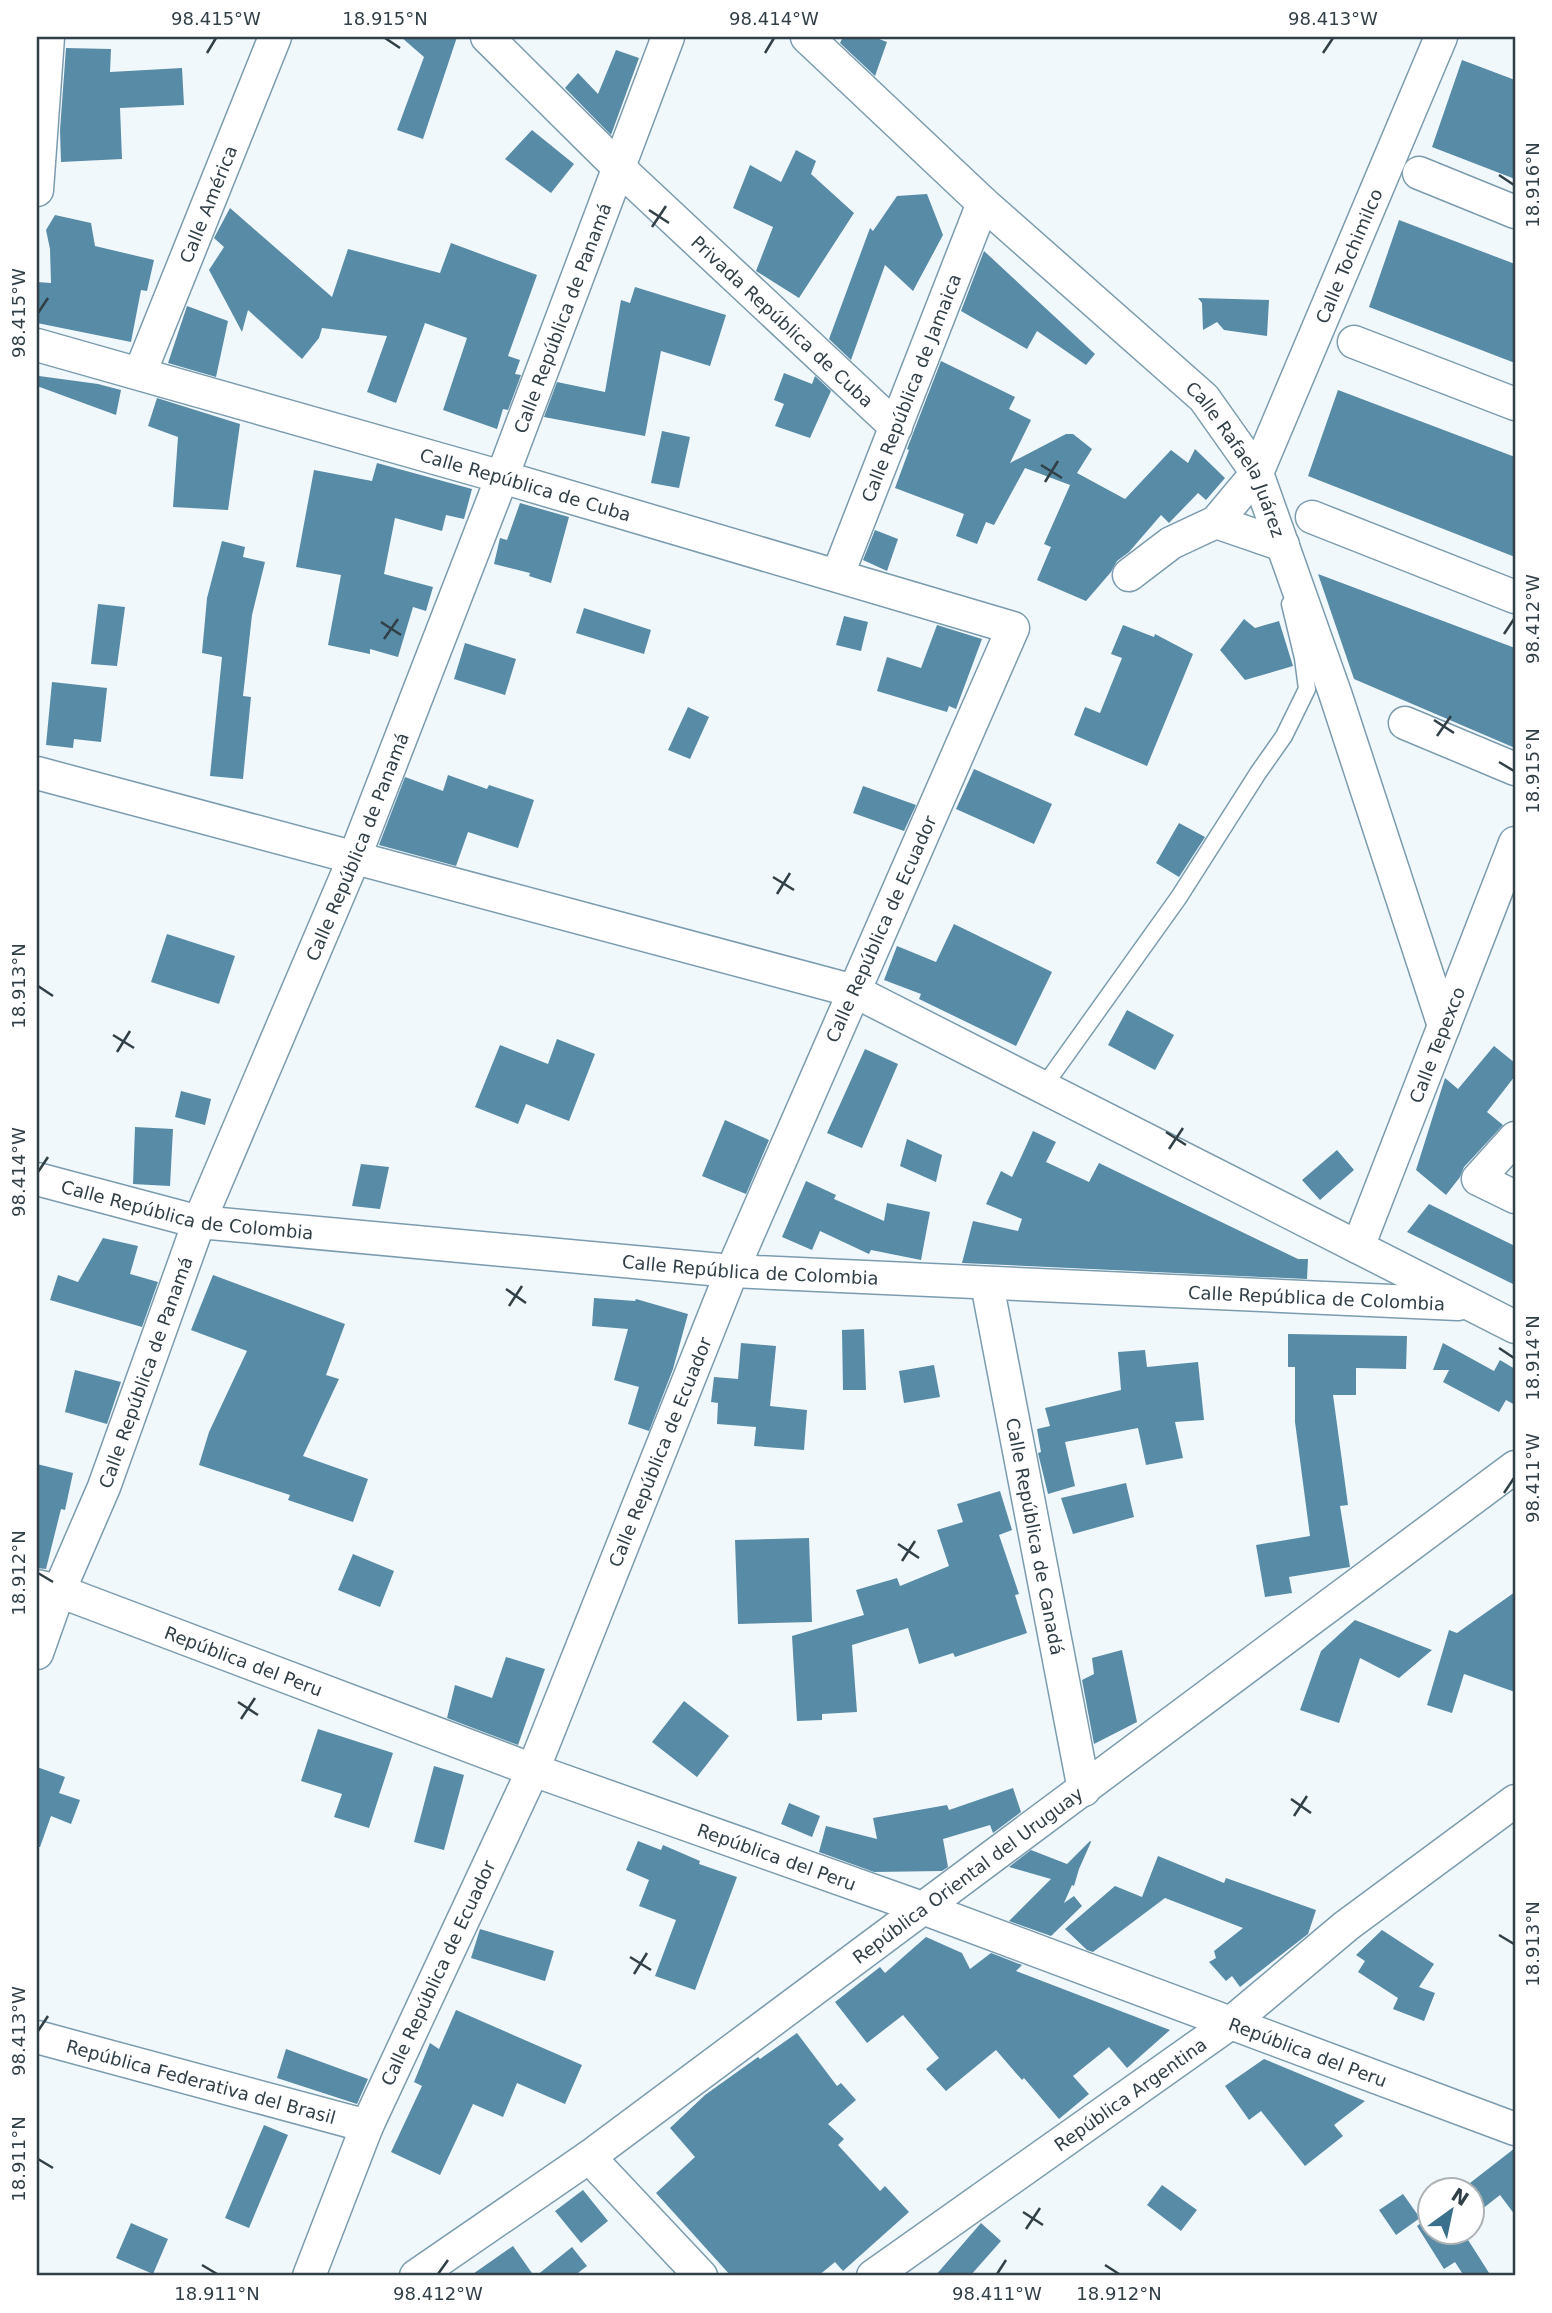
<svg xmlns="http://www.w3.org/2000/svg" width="1552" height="2313" font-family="'DejaVu Sans',sans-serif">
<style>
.building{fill:#578ba6}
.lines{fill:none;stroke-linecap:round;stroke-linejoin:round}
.service-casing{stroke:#7b9cae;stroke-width:19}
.minor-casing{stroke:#7b9cae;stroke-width:35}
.service{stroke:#fff;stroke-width:16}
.minor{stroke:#fff;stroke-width:32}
.ticks{fill:none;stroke:#313f47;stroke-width:2.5}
.labels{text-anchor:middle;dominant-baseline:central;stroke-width:7;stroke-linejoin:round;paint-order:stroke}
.street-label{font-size:18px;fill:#313f47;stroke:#fff}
.neatline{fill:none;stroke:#313f47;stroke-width:2.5}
.ticks-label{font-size:18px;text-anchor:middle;fill:#313f47}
</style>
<rect width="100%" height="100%" fill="#f1f8fc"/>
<!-- building -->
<path class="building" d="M 401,37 L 457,37 L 423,139 L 397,130 L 424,57 Z
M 843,37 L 874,37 L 887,42 L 875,76 L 840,43 Z
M 66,48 L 111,49 L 110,72 L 182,68 L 184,105 L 120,108 L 122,159 L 61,162 L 60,130 Z
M 616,50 L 639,58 L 611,135 L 565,88 L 578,73 L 598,94 Z
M 1462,60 L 1515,80 L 1515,179 L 1432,147 Z
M 532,130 L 574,164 L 551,193 L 505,159 Z
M 796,150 L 816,161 L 811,174 L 854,213 L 799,298 L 756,271 L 773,227 L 733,208 L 750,165 L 781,182 Z
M 927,194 L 943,235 L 913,291 L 885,265 L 851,360 L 829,339 L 870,228 L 873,231 L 897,196 Z
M 230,208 L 332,297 L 348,249 L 440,273 L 451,243 L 537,275 L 508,356 L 520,360 L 515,374 L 521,375 L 508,410 L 503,409 L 497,429 L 443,410 L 467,338 L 425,323 L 396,403 L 367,392 L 387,336 L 322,328 L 319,338 L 302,359 L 248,310 L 242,332 L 209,270 L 224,247 L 214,238 Z
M 55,215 L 91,223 L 95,246 L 154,260 L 147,291 L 141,290 L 131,342 L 37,323 L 37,282 L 51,283 L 50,249 L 46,230 Z
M 1399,220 L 1515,264 L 1515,363 L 1369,307 Z
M 984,251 L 1095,354 L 1086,365 L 1037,331 L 1027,349 L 961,311 Z
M 635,287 L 726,315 L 710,366 L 661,351 L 645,436 L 544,417 L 557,382 L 605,392 L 621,300 L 630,303 Z
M 1198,298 L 1269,300 L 1267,336 L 1224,330 L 1217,322 L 1203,330 L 1202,303 Z
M 187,306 L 228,321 L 216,377 L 168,363 Z
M 941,361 L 1015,397 L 1009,409 L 1031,420 L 1010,463 L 1066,434 L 1073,434 L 1092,449 L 1077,473 L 1125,499 L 1171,450 L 1188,463 L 1195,449 L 1225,478 L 1206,500 L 1198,493 L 1169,523 L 1161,515 L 1129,552 L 1117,561 L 1111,572 L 1086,601 L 1037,580 L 1051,547 L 1044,544 L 1071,483 L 1070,485 L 1025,468 L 994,525 L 986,522 L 977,544 L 956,536 L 964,514 L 895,488 L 909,450 L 907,449 Z
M 784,373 L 812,384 L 815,376 L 831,391 L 810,438 L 775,426 L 784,404 L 774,400 Z
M 39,376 L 98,384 L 121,390 L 116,415 L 37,386 Z
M 1338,390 L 1515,457 L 1515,557 L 1308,476 Z
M 157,398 L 240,424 L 228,510 L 173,507 L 178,437 L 148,426 Z
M 662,431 L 690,437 L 679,488 L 651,483 Z
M 377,463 L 472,489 L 464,519 L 446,515 L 442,531 L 395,518 L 384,574 L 433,587 L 426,611 L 413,607 L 398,657 L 370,649 L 370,654 L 328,645 L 341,575 L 296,567 L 314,470 L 372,481 Z
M 520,503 L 569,517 L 551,583 L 529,576 L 530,573 L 494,564 L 500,538 L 507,540 Z
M 875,530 L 898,539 L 887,571 L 863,560 Z
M 222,541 L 245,547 L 243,557 L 265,562 L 252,615 L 243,696 L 251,697 L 243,779 L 210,776 L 222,657 L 202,653 L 207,598 Z
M 1318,574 L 1515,648 L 1515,748 L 1354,679 Z
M 98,604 L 125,607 L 117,666 L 91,664 Z
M 584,608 L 651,630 L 644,654 L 576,633 Z
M 844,616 L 868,622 L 861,651 L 836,645 Z
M 1244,619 L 1255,628 L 1279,621 L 1293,666 L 1245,680 L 1220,650 Z
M 937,625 L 982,639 L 956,709 L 949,706 L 947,712 L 877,691 L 887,657 L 921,668 Z
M 1123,625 L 1154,637 L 1155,634 L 1193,654 L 1147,766 L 1074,735 L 1085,707 L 1100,713 L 1122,658 L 1111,654 Z
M 465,643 L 516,659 L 505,695 L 454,679 Z
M 52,682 L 107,688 L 101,742 L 74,739 L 73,748 L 46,745 Z
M 688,707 L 709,717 L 690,759 L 668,750 Z
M 974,769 L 1052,804 L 1034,844 L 956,809 Z
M 448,775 L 487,789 L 489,785 L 534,800 L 518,848 L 468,832 L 456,866 L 379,845 L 405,777 L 443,791 Z
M 863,786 L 916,805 L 904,831 L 853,813 Z
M 1179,823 L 1205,837 L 1179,877 L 1156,863 Z
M 954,924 L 1052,972 L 1016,1046 L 919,999 L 921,994 L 884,980 L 897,946 L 936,962 Z
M 167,934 L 235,956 L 219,1004 L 151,982 Z
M 1127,1010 L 1174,1035 L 1155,1070 L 1108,1045 Z
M 557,1039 L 595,1054 L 569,1121 L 526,1104 L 518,1124 L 475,1107 L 500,1045 L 548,1064 Z
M 1494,1046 L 1515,1063 L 1515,1076 L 1487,1112 L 1503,1125 L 1464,1167 L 1460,1177 L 1446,1195 L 1416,1170 L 1445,1078 L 1458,1089 Z
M 865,1049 L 898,1064 L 862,1148 L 827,1133 Z
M 181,1091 L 211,1099 L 205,1125 L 175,1117 Z
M 725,1120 L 769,1140 L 746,1194 L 702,1176 Z
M 135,1127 L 173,1129 L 170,1186 L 133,1184 Z
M 1033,1131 L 1056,1142 L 1046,1162 L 1089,1182 L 1099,1163 L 1298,1259 L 1308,1259 L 1307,1279 L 962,1263 L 973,1221 L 1018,1231 L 1022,1219 L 986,1204 L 1001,1171 L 1012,1177 Z
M 907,1139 L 942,1155 L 936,1182 L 900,1166 Z
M 1337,1150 L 1354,1170 L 1320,1200 L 1302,1180 Z
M 361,1164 L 389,1167 L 380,1209 L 352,1206 Z
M 806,1181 L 836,1195 L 834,1199 L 884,1221 L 887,1203 L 930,1212 L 921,1260 L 871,1250 L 869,1254 L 820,1231 L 812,1250 L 782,1237 Z
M 1429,1204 L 1515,1246 L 1515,1285 L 1407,1232 Z
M 103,1238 L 138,1246 L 130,1274 L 158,1282 L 142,1327 L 50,1300 L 58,1275 L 78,1282 Z
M 213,1275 L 345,1324 L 326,1375 L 339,1379 L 303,1456 L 368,1479 L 353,1522 L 288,1500 L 290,1495 L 199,1465 L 209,1432 L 247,1351 L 191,1330 Z
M 594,1298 L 635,1301 L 636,1299 L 688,1314 L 673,1369 L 649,1431 L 628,1424 L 639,1387 L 614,1380 L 628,1329 L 592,1326 Z
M 864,1329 L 866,1390 L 843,1390 L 842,1330 Z
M 1288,1334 L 1407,1336 L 1406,1369 L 1356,1368 L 1356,1395 L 1333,1395 L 1348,1505 L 1340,1506 L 1350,1567 L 1289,1577 L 1292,1593 L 1265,1597 L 1256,1545 L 1310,1536 L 1295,1422 L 1295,1367 L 1288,1367 Z
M 741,1343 L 776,1346 L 770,1406 L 807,1410 L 804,1450 L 754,1446 L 756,1427 L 717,1424 L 718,1403 L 711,1402 L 714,1377 L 738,1379 Z
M 1443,1343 L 1494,1371 L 1500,1360 L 1515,1369 L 1515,1405 L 1506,1400 L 1499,1412 L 1443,1382 L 1449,1370 L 1433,1370 Z
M 1145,1350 L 1147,1367 L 1198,1362 L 1204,1420 L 1175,1422 L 1183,1458 L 1146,1465 L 1138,1428 L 1065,1442 L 1075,1486 L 1048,1494 L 1038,1453 L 1041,1452 L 1037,1429 L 1050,1426 L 1045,1408 L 1121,1390 L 1118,1352 Z
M 934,1365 L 940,1397 L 904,1403 L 899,1371 Z
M 75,1370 L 121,1382 L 107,1424 L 65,1412 Z
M 37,1464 L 73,1473 L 65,1510 L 61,1509 L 46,1569 L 37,1568 Z
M 1126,1483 L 1134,1517 L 1073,1534 L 1061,1498 Z
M 1000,1491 L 1012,1530 L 999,1535 L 1019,1594 L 1015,1595 L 1027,1633 L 955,1657 L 953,1653 L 919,1664 L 908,1628 L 852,1645 L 857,1712 L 822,1714 L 822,1720 L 797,1721 L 792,1636 L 864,1615 L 856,1590 L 897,1578 L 900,1586 L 949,1566 L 937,1530 L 963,1522 L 957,1504 Z
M 809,1538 L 812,1622 L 738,1624 L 735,1540 Z
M 353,1554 L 394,1571 L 380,1607 L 338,1590 Z
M 1515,1592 L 1515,1692 L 1464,1674 L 1452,1713 L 1427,1705 L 1449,1630 L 1457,1633 Z
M 1355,1620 L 1432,1650 L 1399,1678 L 1360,1658 L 1339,1723 L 1300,1710 L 1321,1651 Z
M 1122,1650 L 1137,1722 L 1094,1744 L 1082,1680 L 1094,1674 L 1092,1658 Z
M 506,1657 L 545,1669 L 518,1745 L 447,1718 L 455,1685 L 492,1698 Z
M 684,1701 L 729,1736 L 697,1777 L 652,1742 Z
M 318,1729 L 393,1753 L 369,1828 L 334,1817 L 342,1794 L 301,1781 Z
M 434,1766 L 464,1775 L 444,1850 L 414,1842 Z
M 37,1767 L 65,1777 L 59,1793 L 80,1800 L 71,1824 L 51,1816 L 40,1847 L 37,1847 Z
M 1013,1788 L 1021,1812 L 993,1833 L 990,1825 L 943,1839 L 948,1867 L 942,1871 L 874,1872 L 819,1852 L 826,1826 L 877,1839 L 873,1818 L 947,1805 L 949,1810 Z
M 789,1803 L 820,1816 L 812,1837 L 781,1824 Z
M 638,1841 L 661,1850 L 663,1845 L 700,1861 L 699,1864 L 737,1877 L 695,1990 L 655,1976 L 676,1920 L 639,1906 L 649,1880 L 626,1870 Z
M 1090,1841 L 1091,1842 L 1079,1869 L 1074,1886 L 1072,1885 L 1064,1903 L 1074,1896 L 1082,1906 L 1051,1936 L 1009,1921 L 1051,1879 L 1009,1867 L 1031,1850 L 1067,1864 Z
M 1158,1856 L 1224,1883 L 1226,1878 L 1316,1910 L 1308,1934 L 1240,1987 L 1232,1976 L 1226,1981 L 1209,1962 L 1216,1958 L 1214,1951 L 1243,1928 L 1165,1898 L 1093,1952 L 1087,1950 L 1065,1929 L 1115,1886 L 1142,1897 Z
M 480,1929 L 554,1951 L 545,1981 L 471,1958 Z
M 1382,1930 L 1434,1964 L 1419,1987 L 1435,1993 L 1424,2021 L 1393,2009 L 1398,1998 L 1358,1972 L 1365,1961 L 1356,1955 Z
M 926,1937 L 962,1953 L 970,1969 L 991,1953 L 1022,1965 L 1016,1971 L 1170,2030 L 1127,2068 L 1109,2047 L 1073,2076 L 1089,2094 L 1059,2119 L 1024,2078 L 1022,2080 L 996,2050 L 946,2091 L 926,2069 L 939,2058 L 903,2015 L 867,2043 L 835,2002 L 880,1967 L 885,1973 Z
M 456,2010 L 582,2065 L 565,2104 L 517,2083 L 503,2117 L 473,2104 L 440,2175 L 391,2152 L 422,2086 L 414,2082 L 430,2043 L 439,2049 Z
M 797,2033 L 837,2086 L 841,2083 L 856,2100 L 828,2124 L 844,2139 L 838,2145 L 880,2191 L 885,2186 L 909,2212 L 843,2271 L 835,2262 L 818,2276 L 731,2276 L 656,2193 L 695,2157 L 670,2128 L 705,2095 L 758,2057 L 760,2059 Z
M 286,2049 L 368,2079 L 357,2104 L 277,2078 Z
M 1264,2059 L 1365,2101 L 1334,2125 L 1343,2136 L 1305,2166 L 1261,2111 L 1249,2120 L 1225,2086 Z
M 264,2125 L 288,2135 L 249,2228 L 225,2218 Z
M 1515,2148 L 1515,2215 L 1500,2195 L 1472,2217 L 1472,2190 L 1461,2190 Z
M 1162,2185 L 1197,2210 L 1181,2231 L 1147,2205 Z
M 583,2190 L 608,2221 L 581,2243 L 555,2211 Z
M 1403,2194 L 1420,2218 L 1396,2235 L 1379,2210 Z
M 1430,2216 L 1430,2232 L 1463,2232 L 1491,2276 L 1464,2276 L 1455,2262 L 1444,2269 L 1417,2226 Z
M 131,2223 L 168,2239 L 153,2274 L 116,2258 Z
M 981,2223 L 1001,2241 L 970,2276 L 935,2276 Z
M 513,2246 L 534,2276 L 470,2276 Z
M 572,2247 L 587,2266 L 574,2276 L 536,2276 Z"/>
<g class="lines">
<defs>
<path id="service" d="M 1044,1086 L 1179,897 L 1258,773 L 1284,736 L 1307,689 L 1303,658 L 1290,604"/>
<g id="minor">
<path id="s1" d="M 487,37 L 618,167 L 896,427"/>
<path id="s2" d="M 807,37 L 983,203 L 1204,398 L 1257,473 L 1335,693 L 1444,1026"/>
<path d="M 1419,173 L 1515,212"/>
<path d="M 37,190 L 48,37"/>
<path d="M 1354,342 L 1515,404"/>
<path id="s3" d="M 37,345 L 502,477 L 1013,628 L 732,1271 L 533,1770 L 367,2126 L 309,2276"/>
<path id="s4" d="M 140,373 L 275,37"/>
<path d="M 1312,517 L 1515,597"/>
<path d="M 1216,522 L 1283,545"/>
<path id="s5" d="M 838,574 L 983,203"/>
<path id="s6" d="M 1129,575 L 1171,543 L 1216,522 L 1257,473 L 1441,37"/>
<path d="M 1405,723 L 1515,769"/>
<path d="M 37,773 L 854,991 L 1515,1327"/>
<path d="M 1515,1138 L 1478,1179 L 1515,1197"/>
<path id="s7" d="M 37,1179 L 199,1222 L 732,1271 L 1458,1304"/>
<path id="s8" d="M 1358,1247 L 1515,843"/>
<path id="s9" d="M 987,1284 L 1084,1790"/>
<path id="s10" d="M 37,1586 L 59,1591 L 533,1770 L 925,1909 L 1515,2129"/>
<path id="s11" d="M 37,1653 L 59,1591 L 104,1487 L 199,1222 L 355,856 L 502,477 L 668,37"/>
<path id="s12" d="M 37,2037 L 367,2126"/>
<path d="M 589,2157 L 701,2276"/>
<path id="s13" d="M 416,2276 L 589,2157 L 1515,1467"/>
<path id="s14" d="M 873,2276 L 1232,2022 L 1346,1926 L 1515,1801"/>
</g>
</defs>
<!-- service casing -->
<use href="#service" class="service-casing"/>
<!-- minor casing -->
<use href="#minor" class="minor-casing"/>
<!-- service -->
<use href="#service" class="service"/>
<!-- minor -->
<use href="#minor" class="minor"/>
</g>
<!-- ticks -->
<path class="ticks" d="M 385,38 L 400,48M 207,53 L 216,38M 765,53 L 774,38M 1323,53 L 1333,38M 1499,175 L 1514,185M 649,210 L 669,223M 652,227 L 666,206M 38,313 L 48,298M 1041,465 L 1062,478M 1045,482 L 1058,461M 381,622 L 401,635M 1504,634 L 1514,619M 384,639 L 398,619M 1434,720 L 1454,733M 1437,736 L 1451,716M 1499,762 L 1514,771M 773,877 L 794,890M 777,894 L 790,873M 38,986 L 53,996M 113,1035 L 134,1048M 117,1052 L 130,1031M 1166,1132 L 1186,1145M 1169,1149 L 1183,1128M 38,1172 L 48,1157M 506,1289 L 526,1303M 509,1306 L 522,1286M 1499,1348 L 1514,1358M 1504,1493 L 1514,1478M 898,1544 L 919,1558M 902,1561 L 915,1541M 38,1573 L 53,1582M 238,1702 L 258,1715M 241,1719 L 255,1698M 1291,1799 L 1311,1813M 1294,1816 L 1307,1796M 1499,1935 L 1514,1944M 630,1957 L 651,1970M 634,1974 L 647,1953M 38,2031 L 48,2016M 38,2159 L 53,2168M 1023,2212 L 1043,2225M 1026,2229 L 1040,2208M 202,2265 L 217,2274M 1105,2265 L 1119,2274M 438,2274 L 448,2260M 997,2274 L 1006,2260"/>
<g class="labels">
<!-- street labels -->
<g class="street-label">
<text stroke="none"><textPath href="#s4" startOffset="182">Calle América</textPath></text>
<text stroke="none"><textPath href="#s6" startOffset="402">Calle Tochimilco</textPath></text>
<text stroke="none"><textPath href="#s11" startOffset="1435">Calle República de Panamá</textPath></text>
<text stroke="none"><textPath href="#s1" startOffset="410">Privada República de Cuba</textPath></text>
<text stroke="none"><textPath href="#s5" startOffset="200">Calle República de Jamaica</textPath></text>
<text stroke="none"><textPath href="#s2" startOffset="606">Calle Rafaela Juárez</textPath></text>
<text stroke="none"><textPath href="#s3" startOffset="508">Calle República de Cuba</textPath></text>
<text stroke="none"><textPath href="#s11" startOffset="868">Calle República de Panamá</textPath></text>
<text transform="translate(881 929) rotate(-66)">Calle República de Ecuador</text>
<text stroke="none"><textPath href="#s8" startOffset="217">Calle Tepexco</textPath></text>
<text stroke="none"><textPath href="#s7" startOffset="154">Calle República de Colombia</textPath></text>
<text stroke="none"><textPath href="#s7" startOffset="721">Calle República de Colombia</textPath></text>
<text stroke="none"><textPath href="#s7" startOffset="1288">Calle República de Colombia</textPath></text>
<text stroke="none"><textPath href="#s11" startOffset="301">Calle República de Panamá</textPath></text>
<text transform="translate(660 1452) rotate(-68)">Calle República de Ecuador</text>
<text stroke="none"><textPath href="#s9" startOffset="257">Calle República de Canadá</textPath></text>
<text stroke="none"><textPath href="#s10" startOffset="220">República del Peru</textPath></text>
<text stroke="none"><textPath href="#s10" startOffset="788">República del Peru</textPath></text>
<text stroke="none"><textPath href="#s13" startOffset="682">República Oriental del Uruguay</textPath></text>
<text transform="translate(438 1973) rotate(-65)">Calle República de Ecuador</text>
<text stroke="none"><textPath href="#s10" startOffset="1354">República del Peru</textPath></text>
<text stroke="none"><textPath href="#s12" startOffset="170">República Federativa del Brasil</textPath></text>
<text stroke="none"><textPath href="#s14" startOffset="315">República Argentina</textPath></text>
</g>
</g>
<!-- border -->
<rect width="1552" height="2313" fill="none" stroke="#ffffff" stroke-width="77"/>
<!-- north arrow -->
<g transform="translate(1451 2211) rotate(33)"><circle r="33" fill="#ffffff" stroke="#adb2b5" stroke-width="2"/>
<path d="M0-5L12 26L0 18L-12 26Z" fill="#3a708b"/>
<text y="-10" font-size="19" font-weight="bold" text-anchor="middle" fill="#313f47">N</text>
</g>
<rect x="38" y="38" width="1476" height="2236" class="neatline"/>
<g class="ticks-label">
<text x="216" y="25">98.415°W</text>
<text x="385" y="25">18.915°N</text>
<text x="774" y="25">98.414°W</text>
<text x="1333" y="25">98.413°W</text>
<text transform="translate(1533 185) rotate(-90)" y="6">18.916°N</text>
<text transform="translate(19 313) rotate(-90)" y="6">98.415°W</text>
<text transform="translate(1533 619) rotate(-90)" y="6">98.412°W</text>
<text transform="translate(1533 771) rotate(-90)" y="6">18.915°N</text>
<text transform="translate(19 986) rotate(-90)" y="6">18.913°N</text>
<text transform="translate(19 1172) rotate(-90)" y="6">98.414°W</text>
<text transform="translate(1533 1358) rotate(-90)" y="6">18.914°N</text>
<text transform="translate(1533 1478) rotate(-90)" y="6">98.411°W</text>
<text transform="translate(19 1573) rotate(-90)" y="6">18.912°N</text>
<text transform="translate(1533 1944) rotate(-90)" y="6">18.913°N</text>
<text transform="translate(19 2031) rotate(-90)" y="6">98.413°W</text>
<text transform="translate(19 2159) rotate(-90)" y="6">18.911°N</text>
<text x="217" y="2300">18.911°N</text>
<text x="438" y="2300">98.412°W</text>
<text x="997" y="2300">98.411°W</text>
<text x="1119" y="2300">18.912°N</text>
</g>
</svg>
